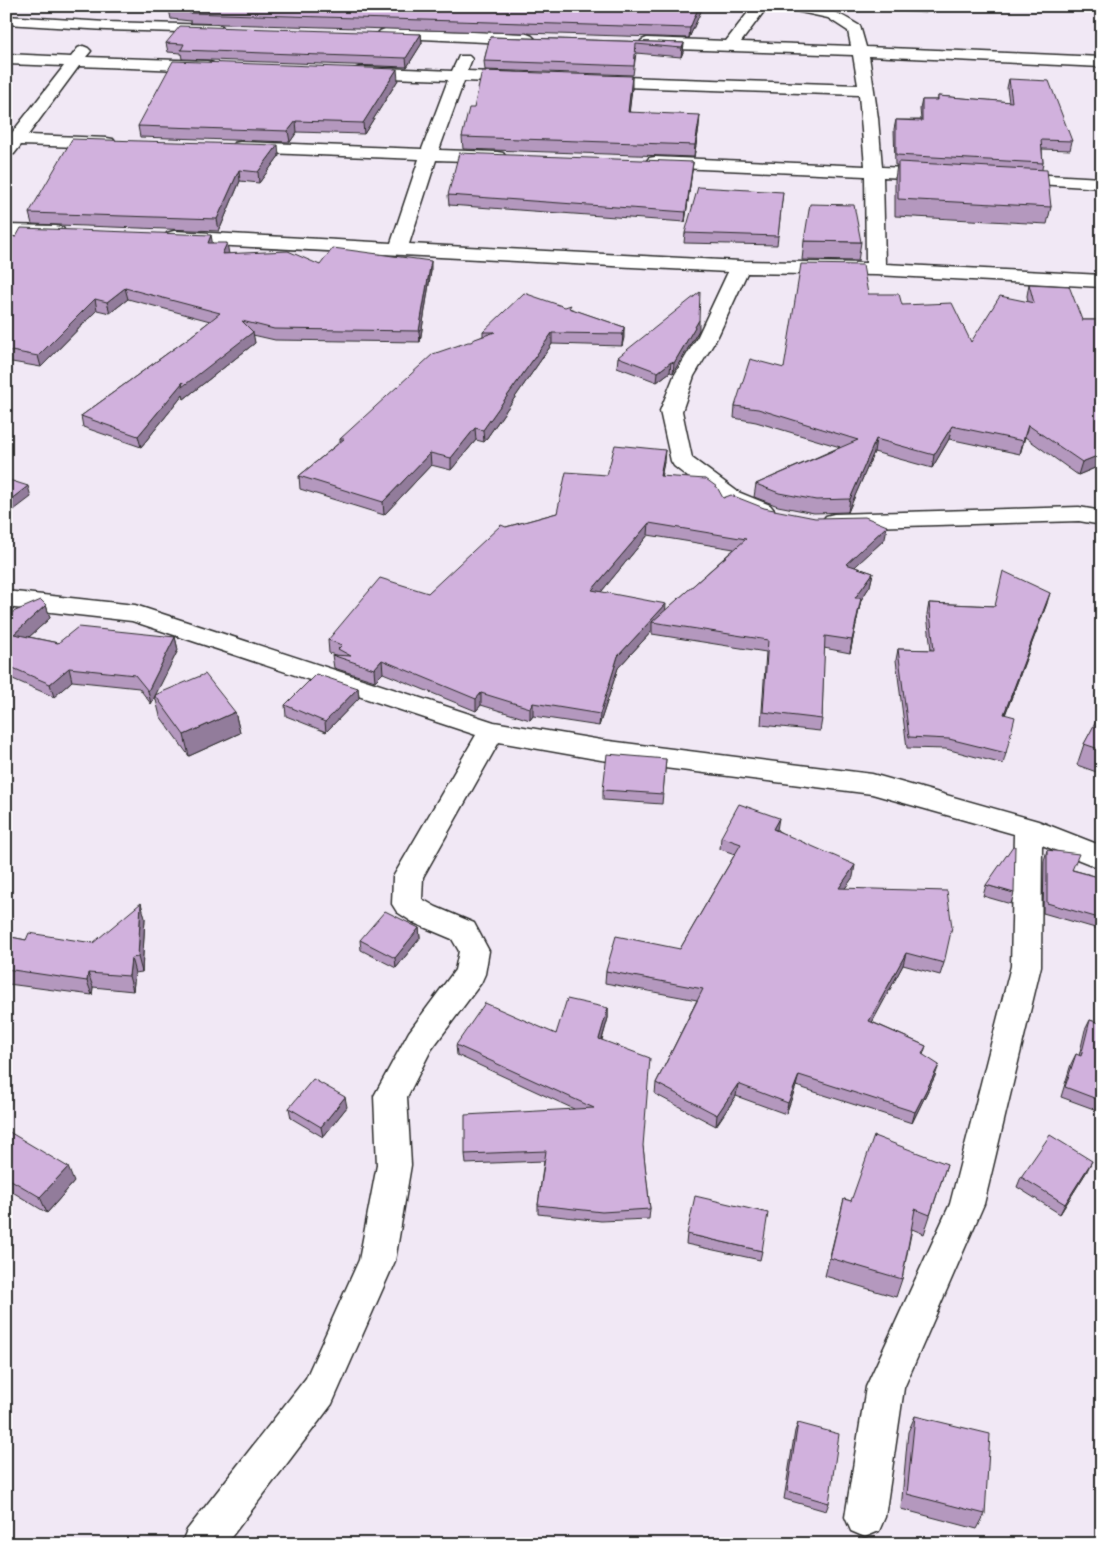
<svg xmlns="http://www.w3.org/2000/svg" width="1108" height="1550" font-family="'Comic Neue',sans-serif">
<style>
.lines{fill:none;stroke-linecap:round;stroke-linejoin:round}
.street-casing{stroke:#2b2b2b;stroke-width:3}
.street{fill:#fff;fill-rule:evenodd}
.wall{fill:#b498be;stroke:#2b2b2b;fill-rule:evenodd}
.shaded-wall{fill:#927c9b;stroke:#2b2b2b}
.building{fill:#d1b1dd;stroke:#2b2b2b}
</style>
<rect width="100%" height="100%" fill="#f1e8f5"/>
<filter id="ink" filterUnits="userSpaceOnUse"><feTurbulence type="fractalNoise" baseFrequency=".02" numOctaves="2"/><feDisplacementMap in="SourceGraphic" scale="10" xChannelSelector="R" yChannelSelector="G"/><feConvolveMatrix kernelMatrix="1 2 1 2 8 2 1 2 1" color-interpolation-filters="sRGB"/></filter>
<g filter="url(#ink)">
<g class="lines">
<defs>
<path id="street" d="M 753,6 L 768,6 L 741,42 L 851,46 L 848,31 L 828,18 L 786,9 L 784,6 C 819,6 830,7 860,26 L 866,47 L 1102,57 L 1102,67 L 869,56 L 878,118 L 882,167 L 934,169 L 940,170 L 943,174 L 940,178 L 934,179 L 883,177 L 885,264 L 1102,275 L 1102,287 L 876,275 L 747,273 L 718,336 L 694,376 L 682,411 L 692,458 L 738,492 L 770,505 L 774,510 L 770,515 C 741,522 696,483 674,466 L 671,461 L 660,411 L 674,376 L 698,336 L 728,272 L 174,243 L 167,241 L 165,237 L 167,233 L 174,231 L 391,243 L 419,159 L 240,152 L 234,151 L 232,147 L 234,143 L 240,142 L 422,149 L 448,80 L 360,77 L 354,75 L 352,72 L 354,69 L 360,67 L 452,71 L 459,56 L 469,56 L 472,59 L 467,71 L 517,73 L 523,75 L 525,78 L 523,81 L 517,83 L 464,81 L 439,150 L 497,152 L 503,153 L 506,157 L 503,161 L 497,162 L 436,160 L 409,244 L 740,261 L 866,263 L 865,176 L 655,167 L 649,166 L 646,162 L 649,158 L 655,157 L 865,166 L 859,95 L 595,86 L 589,84 L 587,81 L 589,78 L 595,76 L 858,85 L 853,55 L 647,48 L 642,46 L 639,43 L 642,40 L 647,38 L 726,41 Z
M 6,16 L 106,22 L 217,25 L 222,26 L 224,29 L 222,32 L 217,33 L 106,30 L 6,24 Z
M 385,29 L 527,34 L 532,36 L 535,39 L 532,42 L 527,44 L 380,37 L 377,34 L 380,31 Z
M 83,46 L 88,48 L 91,51 L 86,57 L 207,61 L 213,63 L 215,66 L 213,69 L 207,71 L 79,66 L 28,135 L 107,138 L 113,139 L 115,143 L 113,147 L 107,148 L 21,145 L 14,154 L 6,155 L 6,134 L 11,134 L 64,66 L 6,64 L 6,54 L 71,57 L 78,48 Z
M 1012,173 L 1102,178 L 1102,188 L 1006,182 L 1003,178 L 1006,174 Z
M 6,225 L 56,226 L 63,228 L 65,232 L 63,236 L 56,238 L 6,236 Z
M 1079,507 L 1102,511 L 1102,525 L 1079,521 L 834,528 L 826,526 L 822,521 L 826,516 L 834,514 Z
M 6,591 L 135,605 L 494,722 L 601,740 L 872,774 L 1038,821 L 1102,846 L 1102,869 L 1042,845 L 1041,966 L 984,1204 L 904,1388 L 885,1517 L 879,1531 L 865,1537 L 851,1531 L 845,1517 L 866,1387 L 950,1204 L 1011,966 L 1014,834 L 872,794 L 601,760 L 499,742 L 423,877 L 422,899 L 436,907 L 474,923 L 489,951 L 485,974 L 481,983 L 431,1050 L 407,1097 L 411,1165 L 395,1261 L 332,1404 L 226,1544 L 181,1544 L 187,1530 L 306,1378 L 359,1260 L 377,1165 L 374,1096 L 409,1032 L 455,970 L 459,951 L 452,939 L 414,923 L 397,912 L 392,904 L 393,877 L 476,735 L 132,621 L 6,607 Z"/>
</defs>
<!-- street casing -->
<use href="#street" class="street-casing"/>
<!-- street -->
<use href="#street" class="street"/>
</g>
<!-- wall -->
<path class="wall" d="M 172,6 L 703,6 L 689,38 L 191,23 L 191,21 L 171,19 L 169,9 Z
M 850,6 L 931,6 L 926,13 L 850,8 Z
M 421,34 L 422,43 L 407,67 L 182,59 L 181,53 L 168,52 L 166,43 Z
M 490,37 L 684,43 L 683,52 L 681,57 L 636,53 L 633,75 L 485,70 L 484,61 Z
M 1009,79 L 1072,141 L 1070,150 L 1042,149 L 1043,163 L 1042,169 L 1051,207 L 1047,224 L 895,216 L 895,179 L 897,165 L 895,165 L 894,129 L 896,120 L 921,120 L 920,109 L 922,100 L 938,100 L 938,96 L 1009,102 L 1007,88 Z
M 398,80 L 364,134 L 297,132 L 290,142 L 140,137 L 138,126 Z
M 632,88 L 629,112 L 699,127 L 694,157 L 463,149 L 462,137 L 474,108 Z
M 279,156 L 259,183 L 240,181 L 219,231 L 32,224 L 29,213 Z
M 693,162 L 692,171 L 685,222 L 449,205 L 448,195 Z
M 783,192 L 777,245 L 684,243 L 685,233 Z
M 6,235 L 16,237 L 212,243 L 229,254 L 320,265 L 431,271 L 420,342 L 275,340 L 253,335 L 255,343 L 184,399 L 183,395 L 141,447 L 83,427 L 81,416 L 190,337 L 210,321 L 128,299 L 110,313 L 97,310 L 41,367 L 6,361 Z
M 804,241 L 861,242 L 858,261 L 802,260 Z
M 1029,284 L 1082,320 L 1102,320 L 1102,465 L 1078,475 L 1025,437 L 1020,454 L 949,439 L 932,468 L 874,452 L 848,512 L 814,513 L 778,506 L 754,497 L 756,484 L 840,447 L 756,422 L 734,418 L 735,406 L 784,368 L 868,294 L 902,305 L 971,342 L 1028,302 L 1027,296 Z
M 571,309 L 624,327 L 622,346 L 552,344 L 484,442 L 476,440 L 451,470 L 431,465 L 384,515 L 300,489 L 299,476 L 340,442 L 340,439 L 471,342 L 483,336 L 483,332 Z
M 699,330 L 673,373 L 670,372 L 657,382 L 617,367 L 618,357 Z
M 664,462 L 661,476 L 723,498 L 885,539 L 854,567 L 873,573 L 870,586 L 861,600 L 850,653 L 824,648 L 822,719 L 820,731 L 761,725 L 766,652 L 652,634 L 652,631 L 618,668 L 599,726 L 533,716 L 530,720 L 481,705 L 476,711 L 383,673 L 375,681 L 334,668 L 332,655 L 338,656 L 329,653 L 328,640 L 428,593 L 506,527 L 557,513 L 607,475 ZM 648,535 L 734,549 L 665,611 L 601,592 Z
M 929,603 L 995,606 L 1047,603 L 1005,715 L 1006,753 L 1003,764 L 946,749 L 907,748 L 896,660 L 898,649 L 931,650 L 927,614 Z
M 46,605 L 50,618 L 29,637 L 58,643 L 175,637 L 178,650 L 155,695 L 235,712 L 240,733 L 189,756 L 160,716 L 155,696 L 151,704 L 139,688 L 72,681 L 54,697 L 6,676 L 6,615 Z
M 358,688 L 359,698 L 326,732 L 286,716 L 285,705 Z
M 1102,712 L 1102,774 L 1077,765 L 1084,744 Z
M 666,759 L 662,804 L 603,800 L 603,790 Z
M 777,830 L 853,877 L 845,888 L 944,963 L 940,975 L 903,965 L 872,1022 L 926,1046 L 923,1055 L 935,1076 L 912,1123 L 796,1086 L 786,1114 L 736,1096 L 716,1126 L 655,1094 L 656,1083 L 697,1000 L 605,983 L 606,971 L 680,949 L 735,854 L 720,849 L 721,837 Z
M 1047,850 L 1073,870 L 1102,878 L 1102,930 L 1043,913 L 1044,861 Z
M 986,885 L 1014,893 L 1011,904 L 983,896 Z
M 145,918 L 142,972 L 135,973 L 133,991 L 93,987 L 92,995 L 8,984 L 6,987 L 6,936 L 26,940 L 93,943 Z
M 419,928 L 420,938 L 396,968 L 361,950 L 360,940 Z
M 608,1008 L 608,1018 L 602,1040 L 643,1147 L 650,1209 L 649,1219 L 601,1221 L 538,1214 L 538,1205 L 544,1161 L 466,1164 L 465,1154 L 574,1109 L 457,1055 L 456,1045 L 556,1034 Z
M 1090,1020 L 1102,1024 L 1102,1112 L 1061,1097 L 1071,1064 L 1076,1054 L 1079,1056 L 1085,1030 Z
M 347,1107 L 323,1137 L 291,1118 L 289,1108 Z
M 6,1130 L 74,1182 L 47,1213 L 6,1188 Z
M 947,1164 L 924,1234 L 912,1229 L 902,1279 L 896,1297 L 825,1276 L 844,1199 L 851,1201 Z
M 1087,1171 L 1060,1214 L 1017,1187 L 1021,1177 Z
M 687,1234 L 762,1251 L 760,1260 L 686,1244 Z
M 915,1416 L 985,1514 L 977,1529 L 901,1509 L 908,1432 Z
M 798,1423 L 829,1503 L 826,1511 L 784,1499 L 795,1431 Z"/>
<!-- shaded-wall -->
<path class="shaded-wall" d="M 699,6 L 703,6 L 703,7 L 689,38 L 690,28 Z
M 927,6 L 931,6 L 926,13 Z
M 421,34 L 422,43 L 407,67 L 406,58 Z
M 684,43 L 683,52 L 681,57 L 682,48 Z
M 397,69 L 398,80 L 364,134 L 363,123 Z
M 632,76 L 632,88 L 628,124 L 628,112 Z
M 700,115 L 699,127 L 694,157 L 695,145 Z
M 296,121 L 297,132 L 290,142 L 288,131 Z
M 278,145 L 279,156 L 259,183 L 258,172 Z
M 693,162 L 692,171 L 685,222 L 686,212 Z
M 239,170 L 240,181 L 219,231 L 217,219 Z
M 211,235 L 213,246 L 208,243 Z
M 227,243 L 229,254 L 222,254 Z
M 431,261 L 431,271 L 420,342 L 419,331 Z
M 125,288 L 128,299 L 110,313 L 107,302 Z
M 95,299 L 97,310 L 41,367 L 38,356 Z
M 699,320 L 699,330 L 696,335 L 673,373 L 674,363 Z
M 624,327 L 624,338 L 622,346 L 623,334 Z
M 253,332 L 255,343 L 184,399 L 183,395 L 141,447 L 138,436 L 183,382 Z
M 552,333 L 552,344 L 484,442 L 483,430 Z
M 671,362 L 670,372 L 657,382 L 658,372 Z
M 1028,425 L 1025,437 L 1020,454 L 1023,441 Z
M 952,426 L 949,439 L 932,468 L 934,455 Z
M 475,428 L 476,440 L 451,470 L 451,458 Z
M 876,439 L 874,452 L 848,512 L 850,499 Z
M 665,450 L 664,462 L 659,489 L 660,476 Z
M 430,453 L 431,465 L 384,515 L 383,502 Z
M 1102,454 L 1102,465 L 1078,475 L 1082,462 Z
M 28,486 L 31,497 L 6,516 L 6,503 Z
M 649,523 L 648,535 L 592,603 L 592,590 Z
M 887,526 L 885,539 L 844,577 L 846,564 Z
M 873,573 L 870,586 L 861,600 L 850,653 L 852,640 L 855,598 Z
M 1050,593 L 1047,603 L 1001,725 L 1004,714 Z
M 666,604 L 665,617 L 652,622 L 652,631 L 618,668 L 599,726 L 600,714 L 618,656 Z
M 46,605 L 50,618 L 18,647 L 14,634 Z
M 175,637 L 178,650 L 151,704 L 148,691 Z
M 382,660 L 383,673 L 375,681 L 374,669 Z
M 69,668 L 72,681 L 54,697 L 50,684 Z
M 358,688 L 359,698 L 326,732 L 325,722 Z
M 481,693 L 481,705 L 476,711 L 476,699 Z
M 533,703 L 533,716 L 530,720 L 530,708 Z
M 235,712 L 240,733 L 189,756 L 184,735 Z
M 779,818 L 777,830 L 773,829 Z
M 855,865 L 853,877 L 837,900 L 839,888 Z
M 141,903 L 145,918 L 142,972 L 138,957 Z
M 419,928 L 420,938 L 396,968 L 395,958 Z
M 906,953 L 903,965 L 867,1032 L 869,1021 Z
M 131,958 L 135,973 L 133,991 L 129,976 Z
M 88,973 L 93,987 L 92,995 L 87,981 Z
M 6,979 L 8,984 L 6,987 Z
M 608,1008 L 608,1018 L 599,1049 L 599,1039 Z
M 939,1065 L 935,1076 L 912,1123 L 915,1112 Z
M 799,1075 L 796,1086 L 786,1114 L 788,1103 Z
M 738,1084 L 736,1096 L 716,1126 L 717,1115 Z
M 345,1097 L 347,1107 L 323,1137 L 321,1127 Z
M 1092,1161 L 1087,1171 L 1060,1214 L 1065,1204 Z
M 68,1167 L 74,1182 L 47,1213 L 40,1197 Z"/>
<!-- building -->
<path class="building" d="M 172,6 L 699,6 L 690,28 L 189,13 L 191,11 L 169,9 Z
M 180,26 L 421,34 L 406,58 L 181,50 L 184,44 L 166,43 Z
M 490,37 L 684,43 L 682,48 L 636,44 L 634,66 L 484,61 Z
M 173,61 L 397,69 L 363,123 L 296,121 L 288,131 L 138,126 Z
M 482,71 L 632,76 L 628,112 L 700,115 L 695,145 L 462,137 L 469,108 L 474,108 Z
M 1009,79 L 1049,81 L 1072,141 L 1041,140 L 1043,163 L 896,155 L 896,120 L 922,121 L 922,100 L 938,100 L 938,96 L 1012,102 Z
M 72,139 L 278,145 L 258,172 L 239,170 L 217,219 L 29,213 Z
M 459,153 L 693,162 L 686,212 L 448,195 Z
M 898,162 L 1047,170 L 1051,207 L 898,199 Z
M 698,187 L 783,192 L 778,236 L 685,233 Z
M 810,204 L 854,205 L 861,242 L 804,241 Z
M 21,228 L 211,235 L 208,243 L 227,243 L 222,254 L 288,251 L 320,265 L 333,248 L 431,261 L 419,331 L 274,329 L 242,321 L 253,332 L 182,387 L 183,382 L 138,436 L 81,416 L 190,337 L 220,313 L 125,288 L 107,302 L 95,299 L 38,356 L 6,350 L 6,235 L 16,237 Z
M 801,264 L 863,265 L 868,294 L 899,294 L 902,305 L 952,303 L 971,342 L 1000,296 L 1034,303 L 1029,284 L 1069,286 L 1082,320 L 1102,320 L 1102,454 L 1082,462 L 1028,425 L 1023,441 L 952,426 L 934,455 L 876,439 L 850,499 L 816,500 L 779,493 L 756,484 L 858,440 L 758,409 L 735,406 L 750,359 L 784,368 Z
M 700,292 L 699,320 L 674,363 L 671,362 L 658,372 L 618,357 Z
M 524,293 L 565,307 L 571,305 L 569,308 L 624,327 L 623,334 L 552,333 L 483,430 L 475,428 L 451,458 L 430,453 L 383,502 L 299,476 L 344,439 L 340,439 L 433,354 L 468,342 L 471,342 L 475,339 L 495,332 L 483,332 Z
M 615,445 L 665,450 L 660,476 L 706,479 L 717,487 L 723,498 L 731,495 L 764,508 L 815,518 L 865,517 L 887,526 L 846,564 L 873,573 L 855,598 L 861,598 L 852,640 L 825,636 L 822,719 L 763,712 L 768,640 L 652,622 L 746,539 L 649,523 L 592,590 L 666,604 L 618,656 L 600,714 L 533,703 L 530,708 L 481,693 L 476,699 L 382,660 L 374,669 L 332,655 L 351,656 L 338,649 L 342,645 L 328,640 L 380,578 L 428,593 L 501,525 L 506,527 L 557,513 L 566,472 L 607,475 Z
M 6,479 L 28,486 L 6,503 Z
M 1003,571 L 1050,593 L 1004,714 L 1015,717 L 1006,753 L 949,739 L 909,737 L 898,649 L 934,650 L 929,603 L 995,606 Z
M 41,600 L 46,605 L 14,634 L 58,643 L 78,627 L 175,637 L 148,691 L 135,675 L 69,668 L 50,684 L 6,665 L 6,615 Z
M 205,674 L 235,712 L 184,735 L 155,695 Z
M 316,674 L 358,688 L 325,722 L 285,705 Z
M 1101,712 L 1102,712 L 1102,750 L 1084,744 Z
M 607,754 L 666,759 L 663,794 L 603,790 Z
M 739,804 L 779,818 L 773,829 L 855,865 L 839,888 L 947,891 L 952,927 L 944,963 L 906,953 L 869,1021 L 926,1046 L 922,1054 L 939,1065 L 915,1112 L 799,1075 L 788,1103 L 738,1084 L 717,1115 L 656,1083 L 703,989 L 606,971 L 616,936 L 680,949 L 741,844 L 721,837 Z
M 1013,846 L 1015,846 L 1014,893 L 986,885 Z
M 1047,850 L 1079,854 L 1072,870 L 1102,878 L 1102,919 L 1047,903 Z
M 141,903 L 138,957 L 131,958 L 129,976 L 88,973 L 87,981 L 6,969 L 6,936 L 26,940 L 29,933 L 93,943 Z
M 385,911 L 419,928 L 395,958 L 360,940 Z
M 567,999 L 608,1008 L 599,1039 L 650,1058 L 643,1146 L 650,1209 L 602,1212 L 538,1205 L 546,1151 L 465,1154 L 465,1115 L 594,1108 L 456,1045 L 485,1003 L 556,1034 Z
M 1090,1020 L 1102,1024 L 1102,1101 L 1065,1087 L 1076,1054 L 1081,1056 Z
M 313,1079 L 345,1097 L 321,1127 L 289,1108 Z
M 6,1130 L 68,1167 L 40,1197 L 6,1177 Z
M 1050,1135 L 1092,1161 L 1065,1204 L 1021,1177 Z
M 874,1136 L 947,1164 L 930,1215 L 915,1209 L 902,1279 L 830,1258 L 844,1199 L 851,1201 Z
M 695,1196 L 768,1213 L 762,1251 L 687,1234 Z
M 915,1416 L 990,1434 L 985,1514 L 907,1494 Z
M 798,1423 L 839,1434 L 829,1503 L 787,1491 Z"/>
</g>
<!-- margin -->
<rect width="1108" height="1550" fill="none" stroke="#fff" stroke-width="25"/>
<rect x="12" y="12" width="1083" height="1525" fill="none" stroke="#2b2b2b" stroke-width="2" filter="url(#ink)"/>
</svg>
